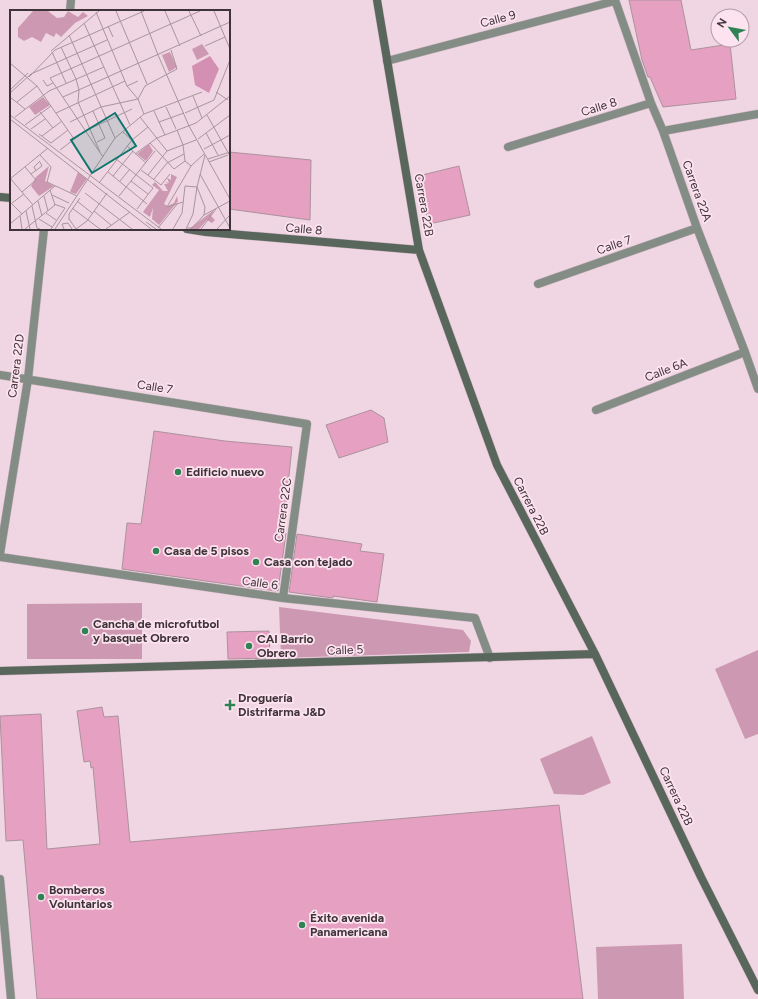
<svg xmlns="http://www.w3.org/2000/svg" width="758" height="999" font-family="Figtree,sans-serif">
<style>
.green{fill:#cd99b2}
.building{fill:#e6a0c2;stroke:#ab929d}
.lines{fill:none;stroke-linecap:round;stroke-linejoin:round}
.street-casing{stroke:#ccb5c0;stroke-width:9}
.secondary-casing{stroke:#ccb5c0;stroke-width:9}
.street{stroke:#838d86;stroke-width:8}
.secondary{stroke:#58665c;stroke-width:8}
.poi-dot{fill:#2e8254;stroke:#fde3ef;stroke-width:1.5}
.labels{text-anchor:middle;dominant-baseline:central;stroke-width:3.5;stroke-linejoin:round;paint-order:stroke}
.street-label{font-size:12px;fill:#3e3338;stroke:#fde3ef}
.poi-label{font-size:12px;font-weight:bold;fill:#3e3338;stroke:#fde3ef;text-anchor:start}
.inset-road{fill:none;stroke:#a9959e;stroke-width:1}
.view{fill:#0f766e;fill-opacity:0.15;stroke:#0f766e;stroke-width:2}
.inset-edge{fill:none;stroke:#3e3338;stroke-width:2}
</style>
<rect width="100%" height="100%" fill="#f0d6e2"/>
<!-- green -->
<path class="green" d="M 142,603 L 142,659 L 27,659 L 27,604 Z
M 279,607 L 463,630 L 471,641 L 469,652 L 281,658 Z
M 758,650 L 758,734 L 745,739 L 715,669 Z
M 592,736 L 611,783 L 583,795 L 554,794 L 540,759 Z
M 682,944 L 684,999 L 598,999 L 596,947 Z"/>
<!-- building -->
<path class="building" d="M 629,0 L 681,0 L 691,50 L 730,44 L 736,99 L 663,107 L 650,77 L 648,77 L 642,60 Z
M 229,152 L 311,160 L 310,220 L 229,209 Z
M 459,166 L 470,215 L 429,224 L 418,176 Z
M 371,410 L 384,418 L 388,442 L 339,458 L 326,425 Z
M 154,431 L 225,441 L 292,447 L 283,532 L 286,533 L 278,591 L 276,590 L 276,591 L 122,569 L 127,523 L 141,524 Z
M 297,534 L 362,544 L 360,551 L 384,554 L 377,602 L 333,596 L 333,598 L 289,592 Z
M 269,631 L 270,658 L 228,659 L 227,632 Z
M 102,707 L 104,717 L 118,716 L 130,842 L 559,805 L 583,999 L 37,999 L 23,840 L 6,841 L 0,716 L 41,714 L 47,849 L 100,844 L 93,767 L 91,768 L 90,761 L 84,762 L 77,711 Z"/>
<g class="lines">
<defs>
<path id="street" d="M 615,0 L 651,103 L 663,131 L 697,228 L 745,352 L 758,389
M 70,11 L 71,0
M 387,61 L 615,1
M 663,131 L 758,114
M 508,147 L 651,103
M 538,284 L 697,228
M 0,375 L 307,424 L 283,598
M 596,410 L 745,352
M 0,554 L 28,379 L 44,229
M 0,557 L 283,598 L 475,618 L 490,658
M 0,879 L 11,999"/>
<path id="secondary" d="M 377,0 L 419,250 L 497,465 L 595,654 L 701,877 L 758,990
M 0,197 L 11,198
M 187,229 L 206,232 L 419,250
M 0,671 L 595,654"/>
</defs>
<!-- street casing -->
<use href="#street" class="street-casing"/>
<!-- secondary casing -->
<use href="#secondary" class="secondary-casing"/>
<!-- street -->
<use href="#street" class="street"/>
<!-- secondary -->
<use href="#secondary" class="secondary"/>
</g>
<!-- markers -->
<g class="poi-dot">
<circle cx="178" cy="472" r="4"/>
<circle cx="156" cy="551" r="4"/>
<circle cx="256" cy="562" r="4"/>
<circle cx="85" cy="631" r="4"/>
<circle cx="249" cy="646" r="4"/>
<path d="M228 699h4v4h4v4h-4v4h-4v-4h-4v-4h4z"/>
<circle cx="41" cy="897" r="4"/>
<circle cx="302" cy="925" r="4"/>
</g>
<g class="labels">
<!-- street labels -->
<g class="street-label">
<text transform="translate(498 19) rotate(-15)">Calle 9</text>
<text transform="translate(599 107) rotate(-17)">Calle 8</text>
<text transform="translate(697 191) rotate(70)">Carrera 22A</text>
<text transform="translate(424 205) rotate(80)">Carrera 22B</text>
<text transform="translate(304 229) rotate(5)">Calle 8</text>
<text transform="translate(614 245) rotate(-19)">Calle 7</text>
<text transform="translate(16 366) rotate(-83)">Carrera 22D</text>
<text transform="translate(666 370) rotate(-21)">Calle 6A</text>
<text transform="translate(155 387) rotate(9)">Calle 7</text>
<text transform="translate(531 506) rotate(63)">Carrera 22B</text>
<text transform="translate(283 510) rotate(-82)">Carrera 22C</text>
<text transform="translate(260 583) rotate(8)">Calle 6</text>
<text transform="translate(345 650) rotate(-2)">Calle 5</text>
<text transform="translate(676 796) rotate(65)">Carrera 22B</text>
</g>
<!-- poi labels -->
<g class="poi-label">
<text x="186" y="472">Edificio nuevo</text>
<text x="164" y="551">Casa de 5 pisos</text>
<text x="264" y="562">Casa con tejado</text>
<text x="93" y="624">Cancha de microfutbol<tspan x="93" dy="14">y basquet Obrero</tspan></text>
<text x="257" y="639">CAI Barrio<tspan x="257" dy="14">Obrero</tspan></text>
<text x="238" y="698">Droguería<tspan x="238" dy="14">Distrifarma J&amp;D</tspan></text>
<text x="49" y="890">Bomberos<tspan x="49" dy="14">Voluntarios</tspan></text>
<text x="310" y="918">Éxito avenida<tspan x="310" dy="14">Panamericana</tspan></text>
</g>
</g>
<!-- overview -->
<g transform="translate(10 10)">
<rect width="220" height="220" fill="#f0d6e2"/>
<path d="M 23,1 L 38,1 L 47,8 L 54,7 L 58,1 L 68,7 L 73,2 L 78,6 L 65,13 L 51,27 L 46,23 L 44,27 L 36,23 L 31,32 L 22,27 L 14,31 L 8,27 L 8,18 ZM 192,34 L 199,44 L 187,50 L 182,39 ZM 160,42 L 167,57 L 159,62 L 152,45 ZM 33,87 L 40,95 L 25,105 L 19,97 ZM 139,134 L 143,141 L 136,151 L 127,144 ZM 39,156 L 35,171 L 44,176 L 29,186 L 21,176 L 26,167 ZM 68,162 L 77,169 L 66,184 L 60,182 ZM 161,164 L 167,167 L 154,194 L 158,196 L 164,193 L 167,186 L 168,191 L 149,215 L 142,209 L 143,198 L 140,207 L 133,202 L 149,180 L 142,175 L 145,172 L 153,181 L 158,181 L 154,174 L 158,174 L 155,172 L 159,173 L 157,168 L 161,170 ZM 204,200 L 201,206 L 205,210 L 202,213 L 197,210 L 189,219 L 179,219 Z" fill="#cd99b2"/>
<path d="M 200,46 L 209,59 L 199,83 L 185,75 L 182,56 Z" fill="#d490b2"/>
<path class="inset-road" d="M 106,1 L 137,74M 131,1 L 148,45M 155,1 L 170,36M 179,1 L 191,26M 204,1 L 220,39M 86,2 L 117,76 L 128,89 L 134,104M 74,13 L 120,115M 98,16 L 103,27M 59,25 L 105,128M 195,36 L 215,27M 51,37 L 66,69 L 69,80 L 68,92 L 90,142M 41,41 L 89,1M 42,42 L 56,73M 148,45 L 179,116 L 220,189M 0,53 L 27,76 L 64,129M 19,67 L 45,40 L 134,1M 33,70 L 37,76 L 43,73M 117,76 L 128,71M 0,80 L 18,63M 206,82 L 218,90M 0,83 L 21,64 L 97,30M 183,86 L 192,108M 0,87 L 15,99M 53,87 L 220,12M 7,92 L 27,76M 156,97 L 166,119M 83,101 L 95,128 L 87,132M 144,101 L 155,125M 30,102 L 43,118M 46,103 L 115,71M 175,103 L 204,90 L 220,50M 0,105 L 151,219M 197,105 L 220,146M 5,107 L 39,81 L 94,57M 130,107 L 157,141M 0,109 L 141,219M 60,112 L 91,97 L 128,89 L 135,76 L 167,59 L 161,40M 149,112 L 174,103M 15,115 L 41,96M 21,119 L 35,109M 167,120 L 173,135 L 175,151 L 181,156M 113,122 L 122,130M 196,123 L 208,145M 29,124 L 41,133M 32,126 L 52,111M 188,129 L 220,105M 41,133 L 58,120M 140,133 L 164,159 L 175,151M 117,136 L 136,153M 194,139 L 220,125M 50,140 L 75,121 L 122,99M 125,144 L 147,128 L 186,113 L 220,86M 30,145 L 41,157 L 37,172 L 67,186M 93,147 L 40,68 L 190,1M 106,149 L 143,178 L 127,199M 198,149 L 220,142M 199,152 L 218,145M 131,160 L 151,175 L 160,164M 26,161 L 24,157 L 30,151M 98,162 L 137,194M 21,164 L 32,156 L 30,152M 190,164 L 220,218M 138,165 L 157,141 L 186,130M 103,166 L 123,141M 0,168 L 23,195M 0,169 L 38,138M 144,169 L 157,153 L 174,144M 110,171 L 120,159M 121,171 L 138,184M 89,173 L 122,130 L 138,117M 12,182 L 26,170 L 15,157M 75,183 L 122,219M 42,185 L 59,193M 34,186 L 38,201M 109,186 L 145,141M 28,191 L 32,206M 67,191 L 82,203M 0,192 L 12,204M 173,192 L 157,197 L 181,156 L 194,144M 2,193 L 14,184M 22,196 L 27,218 L 30,219M 62,198 L 90,219M 16,201 L 20,219M 84,201 L 101,215M 36,203 L 46,210M 10,206 L 12,219M 29,209 L 42,217M 59,209 L 66,219M 59,210 L 59,204 L 70,188M 136,212 L 146,219M 0,214 L 45,176M 148,218 L 168,193M 177,218 L 182,218 L 194,205 L 220,191M 15,219 L 45,195 L 40,180M 41,219 L 55,198 L 44,194M 45,219 L 105,128 L 134,104 L 192,82M 54,219 L 52,214 L 58,213 L 62,219M 66,219 L 77,211 L 97,183M 96,219 L 120,202M 163,219 L 172,203 L 175,176 L 187,177 L 195,197 L 194,205M 176,219 L 183,204 L 187,177 L 195,145M 191,219 L 206,199M 207,219 L 220,205"/>
<path class="view" d="M 105,103 L 126,136 L 82,163 L 61,130 Z"/>
<rect width="220" height="220" class="inset-edge"/>
</g>
<!-- north arrow -->
<g transform="translate(730 28) rotate(302)"><circle r="19" fill="#fde3ef" stroke="#b19da6"/>
<path d="M0-3L7 15L0 10L-7 15Z" fill="#2e8254"/>
<text y="-6" font-size="11" font-weight="bold" text-anchor="middle" fill="#3e3338">N</text>
</g>
</svg>
